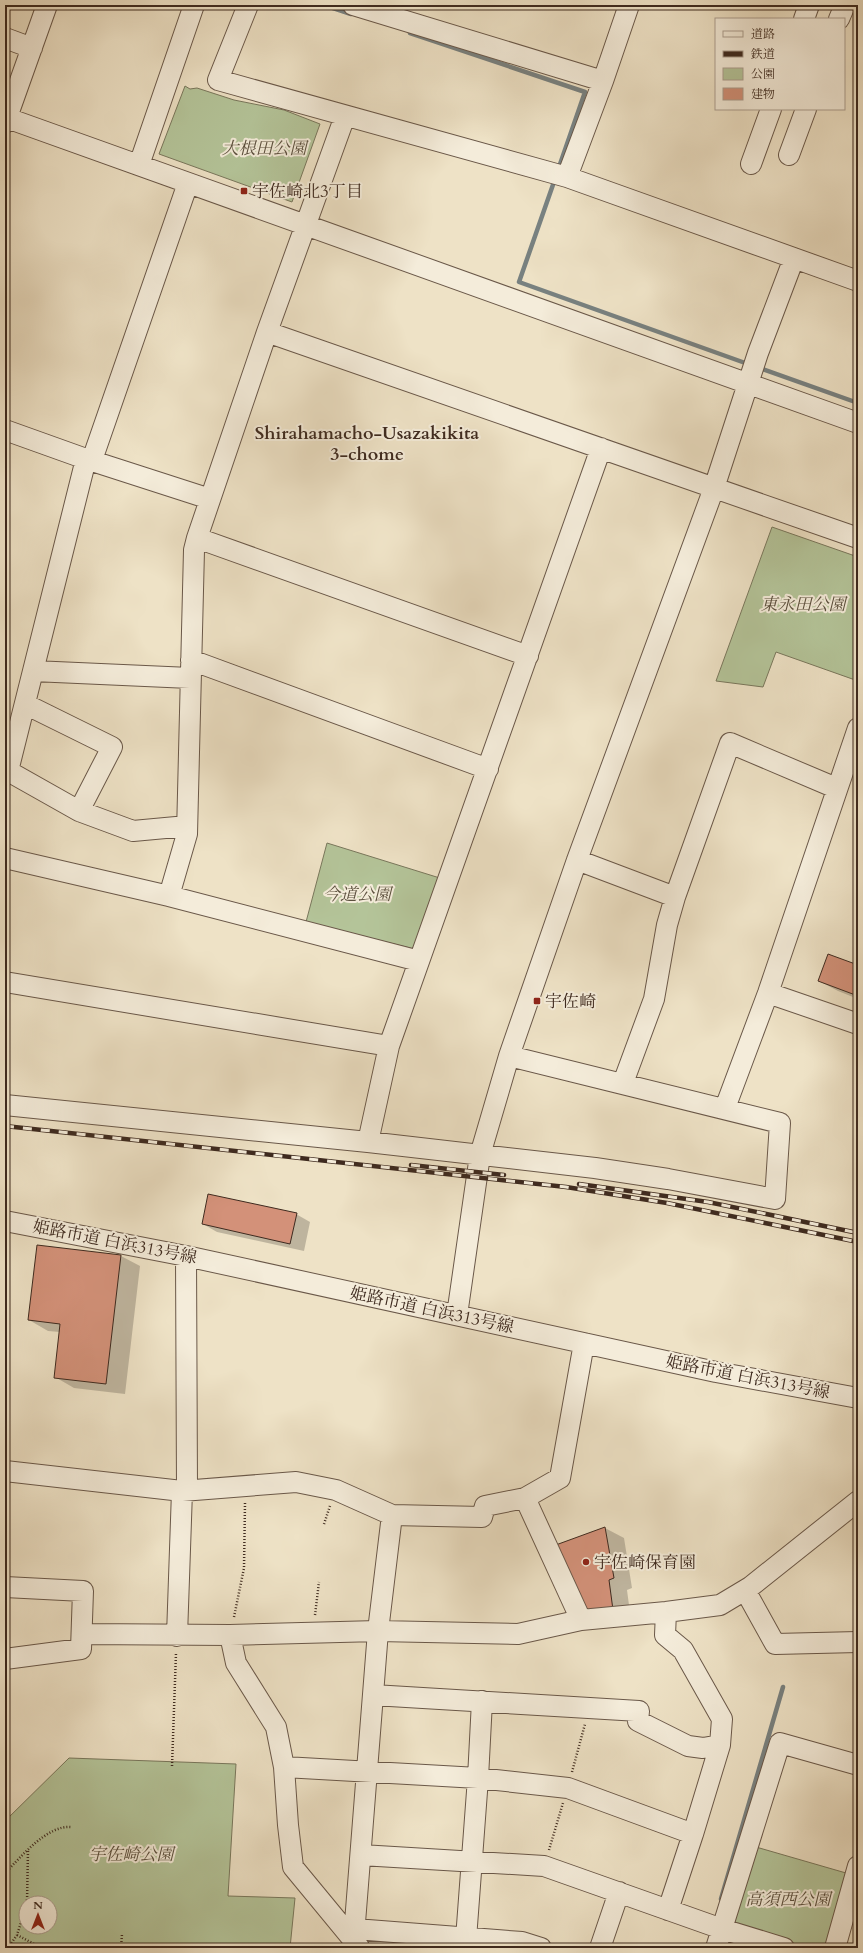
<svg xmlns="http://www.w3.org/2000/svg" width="863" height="1953" font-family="Cardo,'Noto Serif JP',serif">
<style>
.green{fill:#b4c499;stroke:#79775c;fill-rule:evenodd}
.shadow{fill:#0003}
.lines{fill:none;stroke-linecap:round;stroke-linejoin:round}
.stream{stroke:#788180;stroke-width:4.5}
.building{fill:#d39179;stroke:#3e2a1f}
.minor-casing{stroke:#6a5849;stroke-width:22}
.path{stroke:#3e2a1f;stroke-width:2.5;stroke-dasharray:1 2;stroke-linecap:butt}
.minor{stroke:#f4ecda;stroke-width:20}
.rail-casing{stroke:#3e2a1f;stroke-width:4.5}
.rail{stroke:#f4ecda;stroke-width:3;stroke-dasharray:9;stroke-linecap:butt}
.poi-dot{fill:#8f2418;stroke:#f4ecda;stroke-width:1.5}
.labels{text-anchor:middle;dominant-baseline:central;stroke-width:4;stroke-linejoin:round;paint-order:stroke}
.park-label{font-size:17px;font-style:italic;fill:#5c503e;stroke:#f4ecda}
.poi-label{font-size:17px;fill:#3e2a1f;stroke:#f4ecda;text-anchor:start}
.street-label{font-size:17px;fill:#3e2a1f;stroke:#f4ecda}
.neighbourhood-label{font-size:18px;font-weight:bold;fill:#3e2a1f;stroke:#f4ecda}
</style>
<rect width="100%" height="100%" fill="#eee2c6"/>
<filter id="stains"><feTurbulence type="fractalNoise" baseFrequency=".005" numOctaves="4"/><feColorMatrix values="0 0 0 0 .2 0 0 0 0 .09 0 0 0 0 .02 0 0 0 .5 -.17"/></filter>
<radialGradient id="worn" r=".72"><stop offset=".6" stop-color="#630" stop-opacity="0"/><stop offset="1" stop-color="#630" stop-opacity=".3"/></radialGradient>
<!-- green -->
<path class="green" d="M 185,86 L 190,89 L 197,88 L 234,100 L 284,110 L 320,124 L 292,202 L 159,154 Z
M 772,527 L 858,557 L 858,681 L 776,652 L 763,687 L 716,681 Z
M 327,843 L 443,879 L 418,950 L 306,922 Z
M 69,1758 L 236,1764 L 228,1896 L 295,1898 L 290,1948 L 5,1948 L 5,1821 ZM 26,1903 L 50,1903 L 50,1927 L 26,1927 Z
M 756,1847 L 846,1873 L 827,1946 C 811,1953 758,1932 739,1927 L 734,1920 Z"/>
<!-- shadow -->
<path class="shadow" d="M 858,966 L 858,999 L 838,991 L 819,981 Z
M 296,1214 L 310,1222 L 304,1251 L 217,1232 L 203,1224 Z
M 38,1246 L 121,1256 L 140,1266 L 125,1394 L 74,1388 L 55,1377 L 60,1332 L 48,1331 L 29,1320 Z
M 605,1528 L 624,1538 L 632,1588 L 627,1590 L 631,1620 L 602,1625 Z"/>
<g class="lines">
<!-- stream -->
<path class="stream" d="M 324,5 L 351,14
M 410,33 L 585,92 L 558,170
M 555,179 L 519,282 L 748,364
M 757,367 L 858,403
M 721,1899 L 783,1687"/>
</g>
<!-- building -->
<path class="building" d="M 828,954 L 858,965 L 858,996 L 818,981 Z
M 208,1194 L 297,1213 L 290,1244 L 202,1224 Z
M 37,1245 L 121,1255 L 106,1384 L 54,1378 L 60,1324 L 28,1320 Z
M 605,1527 L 614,1578 L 609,1580 L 613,1610 L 583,1614 L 553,1546 Z
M 858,1927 L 858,1948 L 852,1948 Z"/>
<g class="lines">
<defs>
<path id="minor" d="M 248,5 L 218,80 L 567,177 L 858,281
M 353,5 L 603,81
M 804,19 L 809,5
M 839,19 L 845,5
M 5,38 L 32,48
M 7,118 L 858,423
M 5,123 L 47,5
M 789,155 L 806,109
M 751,164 L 771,109
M 139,165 L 194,5
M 567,177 L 603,81 L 629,5
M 267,332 L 858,538
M 5,430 L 86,459 L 210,499
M 86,459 L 8,771 L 79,811 L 133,831 L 187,826
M 92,460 L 188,183
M 197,538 L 528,656
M 191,660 L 488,769
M 33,671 L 190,678
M 25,704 L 112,747 L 79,811
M 5,858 L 169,896 L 419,961
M 577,860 L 675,897 L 730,743 L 836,788
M 169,896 L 187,834 L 194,550 L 197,538 L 267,332 L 345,116
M 5,982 L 389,1046
M 768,993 L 858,1024
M 623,1083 L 654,999 L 667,925 L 675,897
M 5,1105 L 368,1142 L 595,1168 L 668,1179 L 775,1199 L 780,1123 L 509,1056
M 725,1108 L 768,993 L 858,728
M 368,1142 L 389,1046 L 601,448
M 5,1221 L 186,1256 L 716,1372 L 858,1398
M 186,1256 L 187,1489
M 457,1315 L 480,1155 L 509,1056 L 577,860 L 714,488 L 758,353 L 794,258
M 5,1471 L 182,1491 L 296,1482 L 336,1490 L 392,1515 L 482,1517 L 485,1506 L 525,1498 L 560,1478 L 584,1343
M 525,1498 L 581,1620
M 5,1587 L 83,1591 L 81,1649 L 5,1659
M 745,1590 L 775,1644 L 858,1642
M 666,1612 L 665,1635 L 683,1650 L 722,1719 L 720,1745 L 693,1834 L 668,1910
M 82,1634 L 230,1635 L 378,1631 L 518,1634 L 581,1620 L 666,1612 L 720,1605 L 750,1587 L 858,1501
M 230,1635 L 236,1663 L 276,1727 L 284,1767 L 288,1825 L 293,1867 L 359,1947
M 177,1636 L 182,1491
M 373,1695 L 639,1711 L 638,1721 L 688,1746 L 703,1748 L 720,1745
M 284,1767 L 478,1778 L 568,1788 L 693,1834
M 361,1855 L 544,1866 L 722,1929 L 784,1948
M 355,1929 L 522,1942 L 541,1948
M 466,1939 L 478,1778 L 482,1701
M 353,1948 L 378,1631 L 392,1515
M 600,1948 L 619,1892
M 716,1948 L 780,1743 L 858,1765
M 835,1948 L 858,1866"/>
</defs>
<!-- minor casing -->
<use href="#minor" class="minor-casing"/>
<!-- path -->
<path class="path" d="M 324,1524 L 330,1506
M 315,1615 L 319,1582
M 234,1617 L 244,1568 L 245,1503
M 172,1766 L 176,1653
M 572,1772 L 585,1724
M 549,1850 L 563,1803
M 5,1873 C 21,1857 47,1825 71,1827
M 27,1903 L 28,1850
M 17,1935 L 42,1948
M 8,1948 L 17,1935 L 26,1907
M 121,1948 L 122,1934"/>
<!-- minor -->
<use href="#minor" class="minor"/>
<defs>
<path id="rail" d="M 5,1126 L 566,1187 L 667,1203 L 858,1242
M 411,1165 L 504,1175
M 579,1184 L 708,1202 L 858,1233"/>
</defs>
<!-- rail casing -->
<use href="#rail" class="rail-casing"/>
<!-- rail -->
<use href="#rail" class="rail"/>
</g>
<!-- markers -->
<g class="poi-dot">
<rect x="240" y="187" width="8" height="8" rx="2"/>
<rect x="533" y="997" width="8" height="8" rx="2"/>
<circle cx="586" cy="1562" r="4"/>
</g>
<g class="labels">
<!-- park labels -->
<g class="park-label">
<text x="264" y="148">大根田公園</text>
<text x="803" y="604">東永田公園</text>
<text x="357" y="894">今道公園</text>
<text x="131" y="1854">宇佐崎公園</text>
<text x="788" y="1899">高須西公園</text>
</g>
<!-- poi labels -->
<g class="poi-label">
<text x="252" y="191">宇佐崎北3丁目</text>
<text x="545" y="1001">宇佐崎</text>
<text x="594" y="1562">宇佐崎保育園</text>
</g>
<!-- street labels -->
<g class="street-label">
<text transform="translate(115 1242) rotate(11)">姫路市道 白浜313号線</text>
<text transform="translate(432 1310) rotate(12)">姫路市道 白浜313号線</text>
<text transform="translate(748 1377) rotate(11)">姫路市道 白浜313号線</text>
</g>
<!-- neighbourhood labels -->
<g class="neighbourhood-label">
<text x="367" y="433">Shirahamacho-Usazakikita<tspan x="367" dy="21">3-chome</tspan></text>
</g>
</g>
<!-- margin -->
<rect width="863" height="1953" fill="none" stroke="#eee2c6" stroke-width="20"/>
<rect x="6" y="6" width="851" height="1941" fill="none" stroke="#3e2a1f" stroke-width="2"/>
<rect x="10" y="10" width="843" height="1933" fill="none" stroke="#3e2a1f"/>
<!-- legend -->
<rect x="715" y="18" width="130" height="92" fill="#f4ecda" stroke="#ab9e8f"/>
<rect x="723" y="31" width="20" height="6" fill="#f4ecda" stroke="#ab9e8f"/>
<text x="751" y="38" font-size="12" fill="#3e2a1f">道路</text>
<rect x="723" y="51" width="20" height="6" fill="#3e2a1f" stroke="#ab9e8f"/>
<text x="751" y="58" font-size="12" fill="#3e2a1f">鉄道</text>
<rect x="723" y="68" width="20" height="12" fill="#b4c499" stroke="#ab9e8f"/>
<text x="751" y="78" font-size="12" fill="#3e2a1f">公園</text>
<rect x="723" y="88" width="20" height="12" fill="#d39179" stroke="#ab9e8f"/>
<text x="751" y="98" font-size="12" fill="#3e2a1f">建物</text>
<!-- north arrow -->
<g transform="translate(38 1915)"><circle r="19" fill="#f4ecda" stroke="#ab9e8f"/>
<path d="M0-3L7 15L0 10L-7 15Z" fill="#8f2418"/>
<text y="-6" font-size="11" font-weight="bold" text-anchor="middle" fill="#3e2a1f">N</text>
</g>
<rect width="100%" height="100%" filter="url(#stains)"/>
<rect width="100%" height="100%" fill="url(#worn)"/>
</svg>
